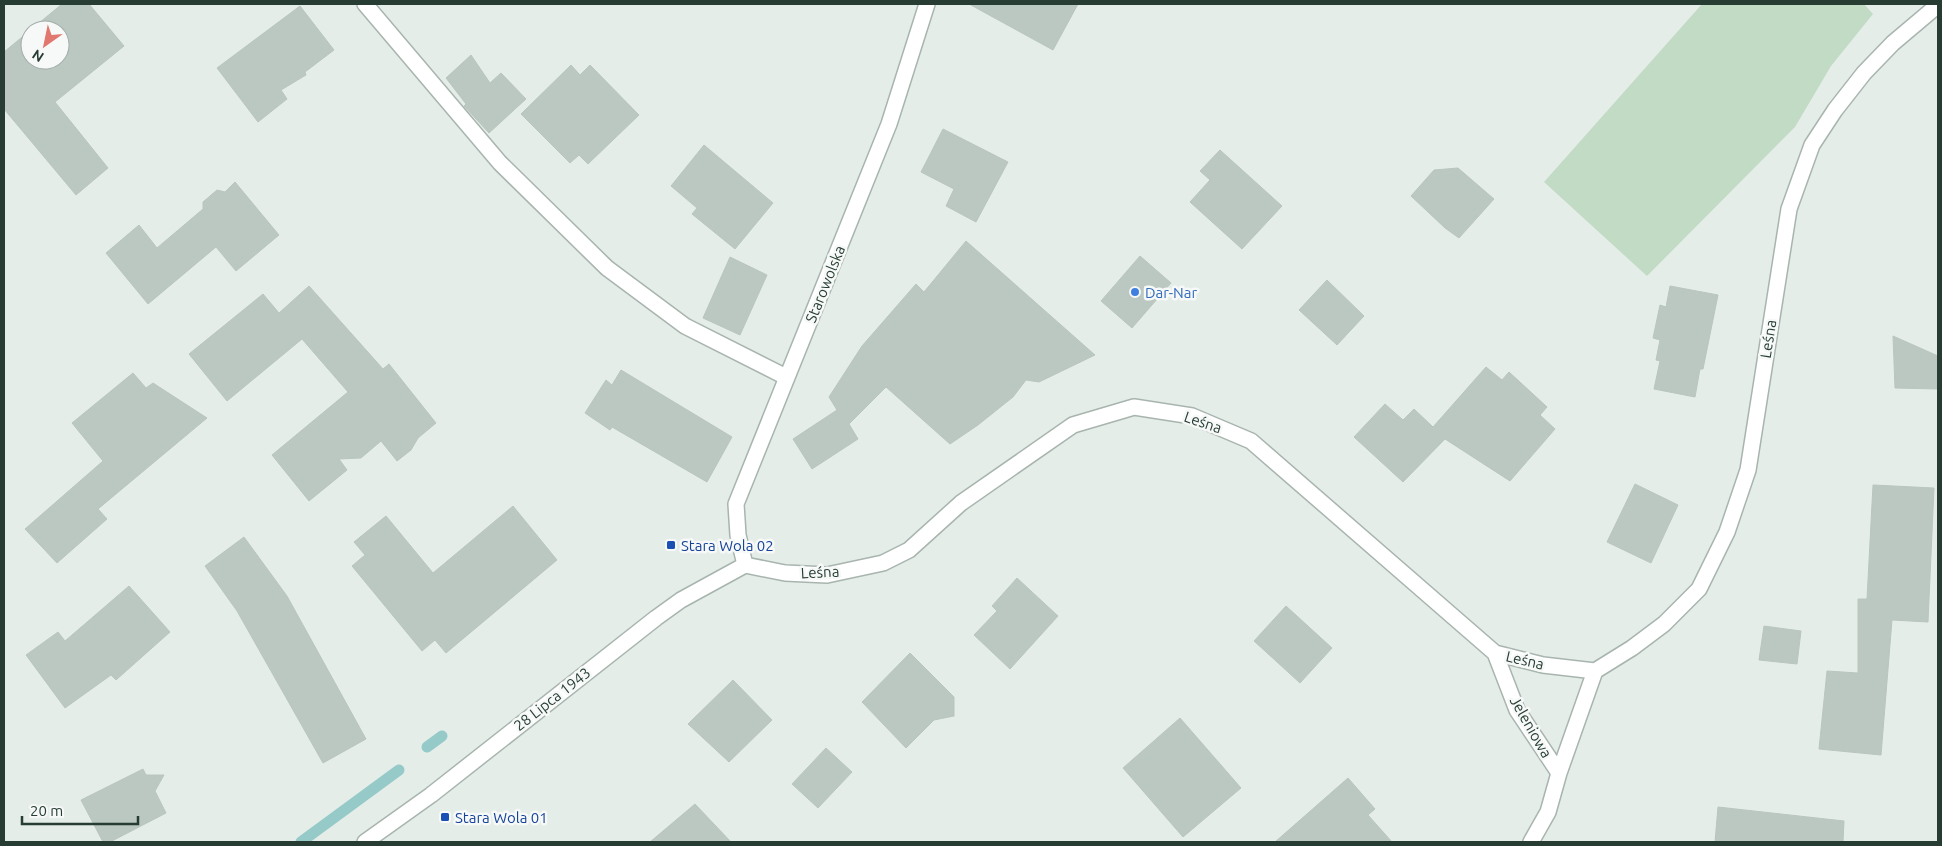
<svg xmlns="http://www.w3.org/2000/svg" width="1942" height="846" font-family="Ubuntu,sans-serif">
<style>
.green{fill:#c1dbc4}
.lines{fill:none;stroke-linecap:round;stroke-linejoin:round}
.stream{stroke:#95cac9;stroke-width:11}
.building{fill:#bbc7c1;stroke:#b9c6be;fill-rule:evenodd}
.lane-casing{stroke:#a8b5ae;stroke-width:18}
.street-casing{stroke:#a8b5ae;stroke-width:18}
.lane{stroke:#fff;stroke-width:15}
.street{stroke:#fff;stroke-width:15}
.shop-dot{fill:#3f7fe0;stroke:#f6f9f7;stroke-width:2}
.transit-dot{fill:#1a4fb4;stroke:#f6f9f7;stroke-width:2}
.labels{text-anchor:middle;dominant-baseline:central;stroke-width:5;stroke-linejoin:round;paint-order:stroke}
.street-label{font-size:15px;fill:#273d33;stroke:#f6f9f7}
.shop-label{font-size:15px;fill:#366cbe;stroke:#f6f9f7;text-anchor:start}
.transit-label{font-size:15px;fill:#164399;stroke:#f6f9f7;text-anchor:start}
</style>
<rect width="100%" height="100%" fill="#e5ede8"/>
<!-- green -->
<path class="green" d="M 1702,4 L 1864,4 L 1873,14 L 1831,66 L 1795,127 L 1647,276 L 1544,182 Z"/>
<g class="lines">
<!-- stream -->
<path class="stream" d="M 427,747 L 442,736
M 301,842 L 399,770"/>
</g>
<!-- building -->
<path class="building" d="M 62,4 L 89,4 L 124,46 L 55,102 L 108,168 L 76,195 L 4,109 L 4,52 ZM 30,30 L 60,30 L 60,60 L 30,60 Z
M 969,4 L 1078,4 L 1053,50 Z
M 300,6 L 334,50 L 305,72 L 306,75 L 281,90 L 287,99 L 258,122 L 217,68 Z
M 471,55 L 490,83 L 501,73 L 526,99 L 489,133 L 464,106 L 466,104 L 446,78 Z
M 571,65 L 580,75 L 590,65 L 639,115 L 588,164 L 579,155 L 570,163 L 521,114 Z
M 943,129 L 1008,162 L 976,222 L 946,206 L 954,189 L 921,172 Z
M 704,145 L 773,203 L 735,249 L 692,214 L 697,208 L 671,186 Z
M 1220,150 L 1282,206 L 1242,249 L 1190,202 L 1210,180 L 1200,171 Z
M 1458,168 L 1494,199 L 1459,238 L 1445,228 L 1411,196 L 1434,170 Z
M 235,182 L 279,235 L 236,271 L 216,247 L 148,304 L 106,253 L 139,225 L 157,248 L 203,209 L 203,202 L 217,190 L 225,192 Z
M 966,241 L 1095,355 L 1039,382 L 1026,380 L 1013,397 L 978,425 L 950,444 L 886,387 L 849,424 L 858,439 L 812,469 L 793,439 L 837,410 L 829,397 L 862,346 L 916,284 L 924,292 Z
M 1140,256 L 1171,283 L 1132,328 L 1101,301 Z
M 730,257 L 767,275 L 740,335 L 703,318 Z
M 1327,280 L 1364,316 L 1337,345 L 1299,310 Z
M 309,286 L 383,369 L 389,364 L 436,423 L 418,438 L 411,450 L 397,461 L 381,441 L 361,458 L 339,459 L 347,470 L 309,501 L 272,455 L 348,392 L 302,339 L 227,401 L 189,354 L 263,294 L 279,313 Z
M 1670,286 L 1718,295 L 1703,369 L 1700,369 L 1695,397 L 1654,389 L 1660,361 L 1656,360 L 1660,340 L 1653,338 L 1660,305 L 1666,307 Z
M 1893,336 L 1938,356 L 1938,389 L 1895,388 Z
M 1486,367 L 1502,380 L 1509,372 L 1533,394 L 1547,407 L 1540,415 L 1555,429 L 1510,481 L 1445,439 L 1403,482 L 1354,437 L 1385,404 L 1403,420 L 1414,409 L 1433,427 Z
M 621,370 L 732,437 L 707,482 L 612,427 L 610,430 L 585,413 L 606,380 L 612,385 Z
M 133,373 L 146,388 L 153,383 L 207,418 L 98,509 L 107,519 L 57,563 L 25,529 L 103,461 L 72,423 Z
M 1635,484 L 1678,505 L 1651,563 L 1607,542 Z
M 1873,485 L 1934,488 L 1928,622 L 1892,620 L 1881,755 L 1819,749 L 1827,671 L 1858,673 L 1858,599 L 1867,599 Z
M 513,506 L 557,560 L 446,653 L 435,640 L 422,651 L 352,566 L 365,555 L 354,542 L 386,516 L 433,573 Z
M 244,537 L 287,596 L 366,739 L 323,763 L 237,611 L 205,566 Z
M 1017,578 L 1058,616 L 1010,669 L 974,635 L 997,611 L 992,606 Z
M 129,586 L 170,632 L 116,680 L 111,675 L 65,708 L 26,655 L 58,632 L 65,641 Z
M 1286,606 L 1332,648 L 1300,683 L 1254,641 Z
M 1764,626 L 1801,631 L 1797,664 L 1759,660 Z
M 910,653 L 954,697 L 954,716 L 934,720 L 906,748 L 862,702 Z
M 733,680 L 772,720 L 729,762 L 688,724 Z
M 1180,718 L 1241,788 L 1183,837 L 1123,768 Z
M 826,748 L 852,772 L 818,808 L 792,784 Z
M 143,769 L 146,775 L 164,775 L 155,791 L 166,813 L 110,842 L 103,842 L 81,800 Z
M 1348,778 L 1375,809 L 1368,815 L 1392,842 L 1275,842 Z
M 695,804 L 731,842 L 650,842 Z
M 1718,807 L 1844,821 L 1843,842 L 1715,842 Z"/>
<g class="lines">
<defs>
<path id="lane" d="M 365,4 L 500,163 L 607,268 L 685,326 L 786,377"/>
<path id="street" d="M 745,565 L 785,573 L 827,575 L 883,563 L 909,550 L 961,503 L 1073,425 L 1134,407 L 1192,416 L 1251,441 L 1495,653 L 1543,665 L 1595,671 L 1632,648 L 1664,624 L 1699,589 L 1727,532 L 1748,470 L 1789,209 L 1812,145 L 1835,110 L 1864,73 L 1893,43 L 1938,5
M 745,565 L 738,535 L 736,504 L 889,124 L 927,4
M 1495,653 L 1517,710 L 1559,773
M 365,842 L 431,795 L 656,618 L 681,600 L 745,565
M 1531,842 L 1548,812 L 1559,773 L 1595,671"/>
</defs>
<!-- lane casing -->
<use href="#lane" class="lane-casing"/>
<!-- street casing -->
<use href="#street" class="street-casing"/>
<!-- lane -->
<use href="#lane" class="lane"/>
<!-- street -->
<use href="#street" class="street"/>
</g>
<!-- markers -->
<circle class="shop-dot" cx="1135" cy="292" r="5"/>
<g class="transit-dot">
<rect x="666" y="540" width="10" height="10" rx="2.5"/>
<rect x="440" y="812" width="10" height="10" rx="2.5"/>
</g>
<g class="labels">
<!-- street labels -->
<g class="street-label">
<text transform="translate(825 284) rotate(-68)">Starowolska</text>
<text transform="translate(1768 339) rotate(-81)">Leśna</text>
<text transform="translate(1203 422) rotate(19)">Leśna</text>
<text transform="translate(820 572) rotate(-3)">Leśna</text>
<text transform="translate(1525 660) rotate(13)">Leśna</text>
<text transform="translate(552 699) rotate(-38)">28 Lipca 1943</text>
<text transform="translate(1531 727) rotate(60)">Jeleniowa</text>
</g>
<!-- shop labels -->
<g class="shop-label">
<text x="1145" y="292">Dar-Nar</text>
</g>
<!-- transit labels -->
<g class="transit-label">
<text x="681" y="545">Stara Wola 02</text>
<text x="455" y="817">Stara Wola 01</text>
</g>
</g>
<!-- border -->
<rect width="1942" height="846" fill="none" stroke="#273d33" stroke-width="10"/>
<!-- north arrow -->
<g transform="translate(45 45) rotate(213)"><circle r="24" fill="#f6f9f7" stroke="#a3aea9"/>
<path d="M0-4L9 19L0 12L-9 19Z" fill="#e1776f"/>
<text y="-8" font-size="14" font-weight="bold" text-anchor="middle" fill="#273d33">N</text>
</g>
<!-- scale -->
<path d="M22 816v8h116v-8" fill="none" stroke="#273d33" stroke-width="2.5"/>
<text x="30" y="816" font-size="15" fill="#273d33" stroke="#f6f9f7" stroke-width="4" paint-order="stroke">20 m</text>
</svg>
